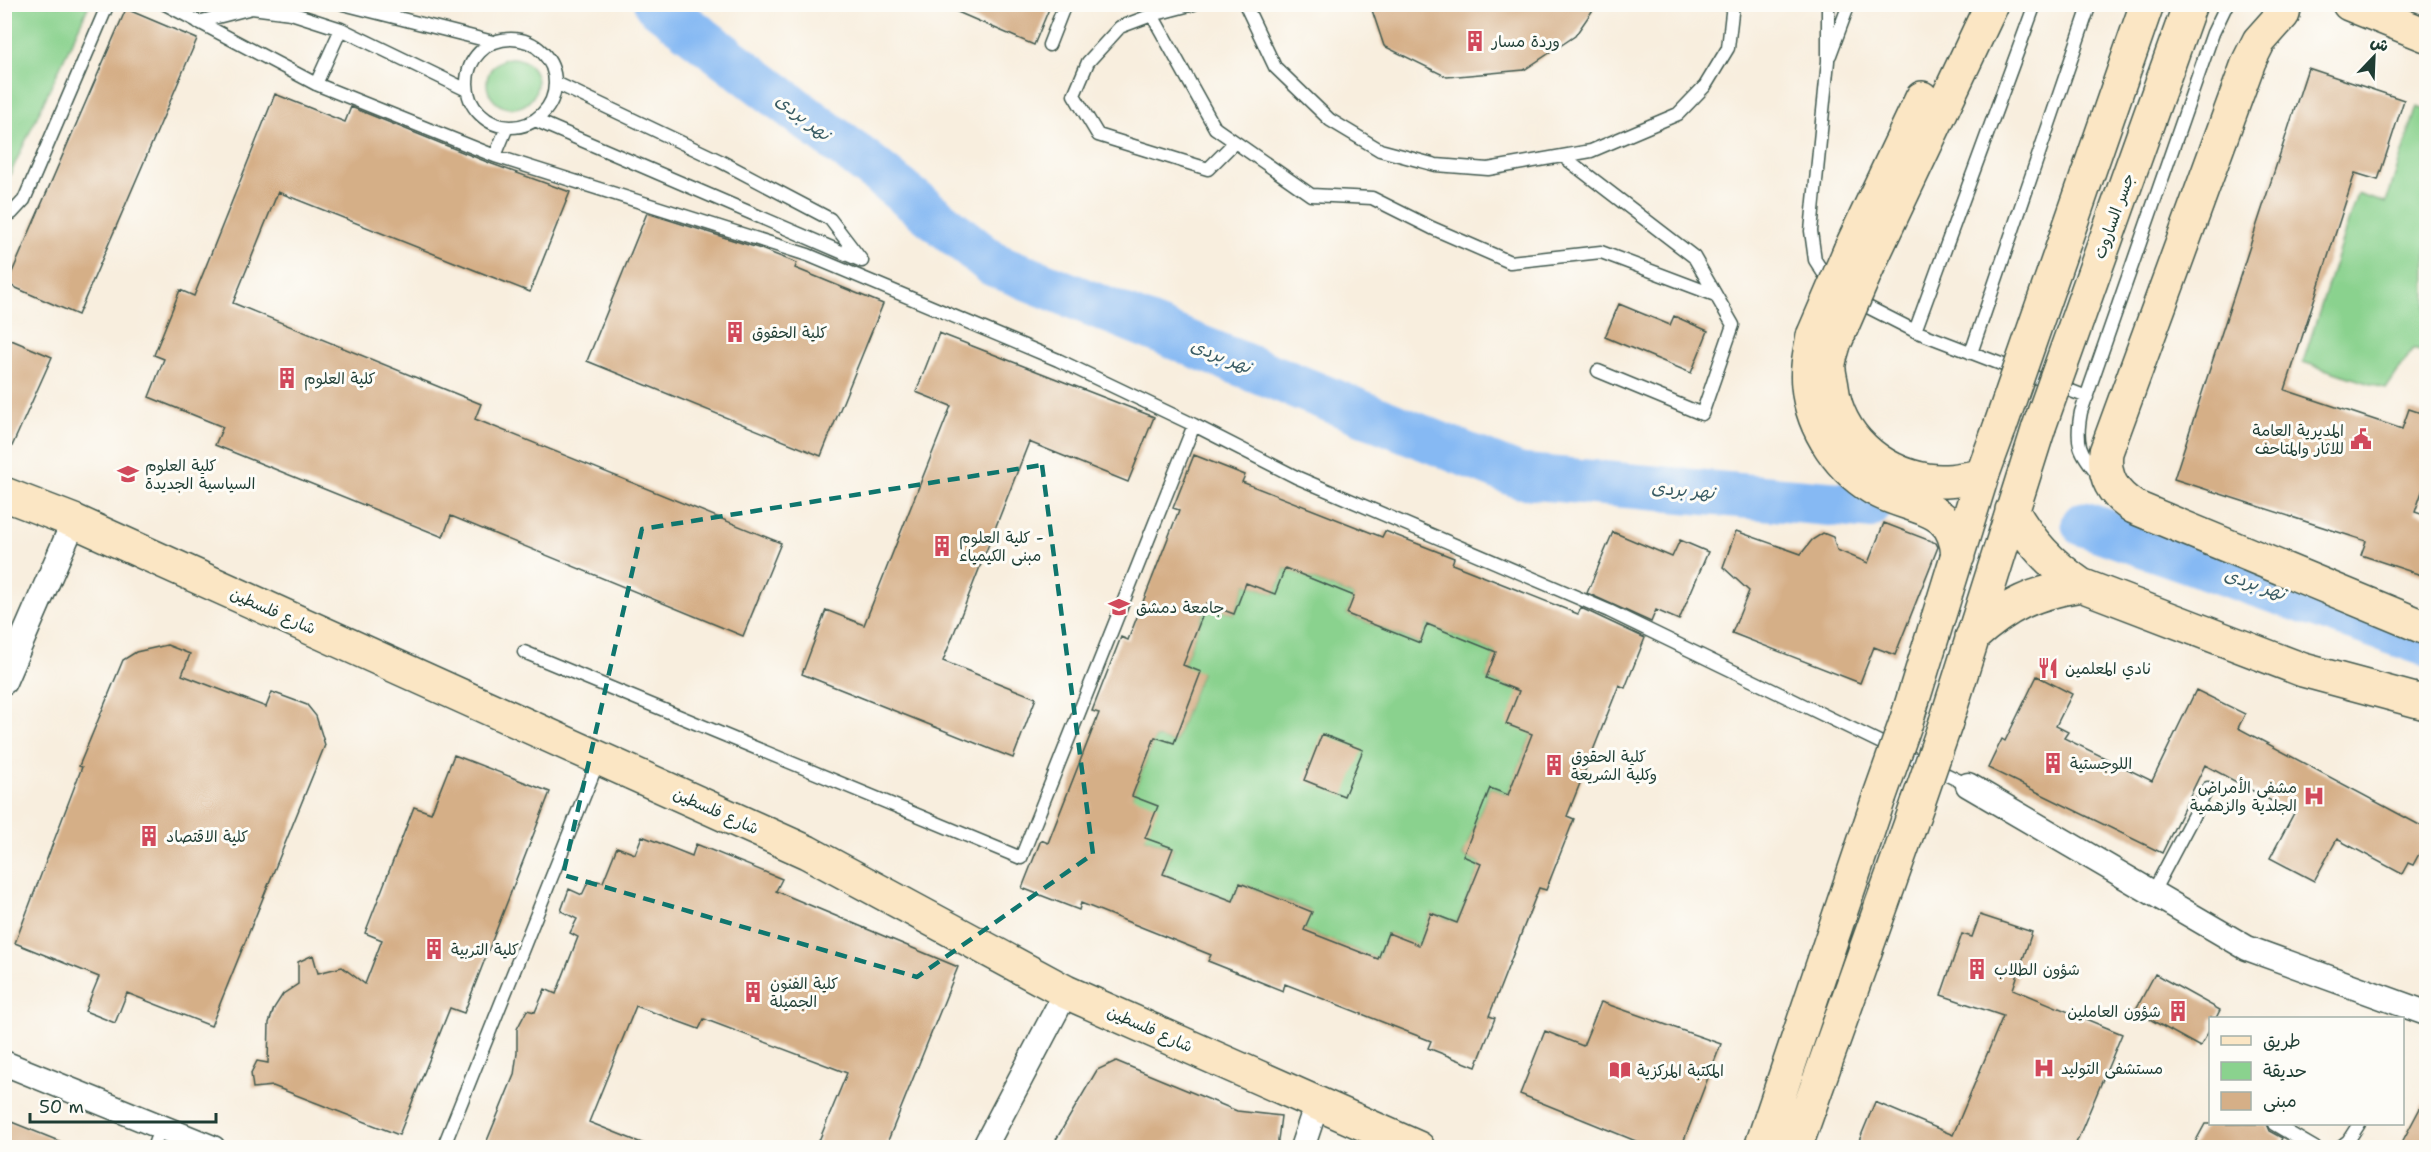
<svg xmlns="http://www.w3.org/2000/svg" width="2431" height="1152" font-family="'Shantell Sans','Playpen Sans Arabic',sans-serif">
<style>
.green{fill:#8ad28e;stroke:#548861;stroke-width:1.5}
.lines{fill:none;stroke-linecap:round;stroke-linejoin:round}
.river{stroke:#86b9f3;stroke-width:45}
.building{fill:#d5af87;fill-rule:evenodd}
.lane-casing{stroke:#40584e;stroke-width:15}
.street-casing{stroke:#40584e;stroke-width:27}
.secondary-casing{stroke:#40584e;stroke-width:36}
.lane{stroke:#fff;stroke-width:12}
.street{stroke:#fff;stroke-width:24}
.secondary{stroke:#fbe6c4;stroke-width:33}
.secondary-bridge-casing{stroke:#40584e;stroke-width:36;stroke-linecap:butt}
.secondary-bridge{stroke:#fbe6c4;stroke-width:33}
.marked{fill:none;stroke:#0f766e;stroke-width:4.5;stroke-dasharray:12 8;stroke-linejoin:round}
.labels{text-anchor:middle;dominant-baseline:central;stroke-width:6;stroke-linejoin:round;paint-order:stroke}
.poi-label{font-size:16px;fill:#1f3d34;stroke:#fdfcf7;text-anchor:start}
.street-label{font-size:16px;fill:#1f3d34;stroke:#fdfcf7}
.water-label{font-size:18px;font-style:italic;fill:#395c64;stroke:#fdfcf7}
</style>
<rect width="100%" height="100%" fill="#fdfcf7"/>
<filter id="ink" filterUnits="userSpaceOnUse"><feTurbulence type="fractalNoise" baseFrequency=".0167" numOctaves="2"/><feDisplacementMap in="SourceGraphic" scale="12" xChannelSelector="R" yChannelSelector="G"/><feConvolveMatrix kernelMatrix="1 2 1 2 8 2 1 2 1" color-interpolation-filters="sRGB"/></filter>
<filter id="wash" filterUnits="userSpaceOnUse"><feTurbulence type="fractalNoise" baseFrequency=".008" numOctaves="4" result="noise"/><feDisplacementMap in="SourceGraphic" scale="24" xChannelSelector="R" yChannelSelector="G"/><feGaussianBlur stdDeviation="1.35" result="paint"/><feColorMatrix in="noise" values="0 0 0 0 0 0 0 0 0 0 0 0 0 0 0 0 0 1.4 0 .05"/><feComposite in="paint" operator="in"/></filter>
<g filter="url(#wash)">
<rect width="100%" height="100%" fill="#f8eede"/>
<!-- green -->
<path class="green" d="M 5,4 L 89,5 L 5,185 L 4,5 Z
M487 83a25 25 0 1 1 50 0a25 25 0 1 1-50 0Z
M 2417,107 L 2426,110 L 2426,353 L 2413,349 L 2386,389 L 2303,362 L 2357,194 L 2386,203 Z
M 1285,568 L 1354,596 L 1347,614 L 1419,643 L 1427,624 L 1496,652 L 1486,678 L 1519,691 L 1532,734 L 1508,795 L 1490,788 L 1463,856 L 1481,864 L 1457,923 L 1431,913 L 1419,945 L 1388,933 L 1378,959 L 1304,930 L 1311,911 L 1240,883 L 1233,901 L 1163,874 L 1173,848 L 1145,838 L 1132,796 L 1155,737 L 1174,743 L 1201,673 L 1183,665 L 1207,604 L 1234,614 L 1246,583 L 1275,594 Z"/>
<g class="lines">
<!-- river -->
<path class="river" d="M 656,4 L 869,165 L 993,264 L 1519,476 L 1868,507
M 2084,524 L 2426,644"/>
</g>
<g id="blocks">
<!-- building -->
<path class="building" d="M 939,4 L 1051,4 L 1034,45 Z
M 1370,4 L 1597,4 L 1575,36 L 1524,70 L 1447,77 L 1384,46 Z
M 126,9 L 197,39 L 78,315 L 7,284 Z
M 2308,68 L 2404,100 L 2378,180 L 2355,173 L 2285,390 L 2402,429 L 2409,409 L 2427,415 L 2427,477 L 2415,512 L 2427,516 L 2427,577 L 2361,555 L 2366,541 L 2174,479 Z
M 275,94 L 345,122 L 351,107 L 492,164 L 570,192 L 530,292 L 278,192 L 233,303 L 481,404 L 475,419 L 781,543 L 743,636 L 451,516 L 443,537 L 215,445 L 223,427 L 149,397 L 164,359 L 154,355 L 180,290 L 194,296 Z
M 647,213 L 761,249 L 797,263 L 795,268 L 883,304 L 821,456 L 587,361 Z
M 1619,304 L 1670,325 L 1674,316 L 1708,331 L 1691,373 L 1605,337 Z
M 939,333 L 1154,417 L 1128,482 L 1029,442 L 943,661 L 1036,698 L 1013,758 L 802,674 L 826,610 L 864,625 L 951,406 L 916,392 Z
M 4,337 L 52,357 L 4,464 Z
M 1194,455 L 1245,475 L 1242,482 L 1382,537 L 1385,531 L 1454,558 L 1452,564 L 1578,614 L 1581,608 L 1645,638 L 1625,688 L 1619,685 L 1567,816 L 1574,819 L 1546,890 L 1539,888 L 1489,1016 L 1495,1018 L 1476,1067 L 1428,1048 L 1431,1041 L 1285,984 L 1283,991 L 1208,961 L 1211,955 L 1081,903 L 1079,910 L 1022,888 L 1041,840 L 1048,843 L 1099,713 L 1092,711 L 1121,637 L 1128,640 L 1179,510 L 1173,508 ZM 1285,568 L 1354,596 L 1347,614 L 1420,643 L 1427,624 L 1496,652 L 1486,678 L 1519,691 L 1506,724 L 1532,734 L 1508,795 L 1490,788 L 1463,856 L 1481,864 L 1457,923 L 1431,913 L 1419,945 L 1388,933 L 1378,959 L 1304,930 L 1312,912 L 1240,883 L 1233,901 L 1163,874 L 1173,848 L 1145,838 L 1158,806 L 1132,796 L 1155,737 L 1174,743 L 1201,672 L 1183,665 L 1207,604 L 1234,614 L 1246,583 L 1275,594 Z
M 1884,523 L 1936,543 L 1938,547 L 1895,655 L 1874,647 L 1860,683 L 1732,633 L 1749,591 L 1723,567 L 1736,531 L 1801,554 L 1812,540 L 1823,533 L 1833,537 L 1837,550 L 1868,563 Z
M 1613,532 L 1672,557 L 1680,540 L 1708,552 L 1679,620 L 1656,610 L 1651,622 L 1587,593 Z
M 167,645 L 190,654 L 182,675 L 266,707 L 272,692 L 307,705 L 316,716 L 325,745 L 211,1026 L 127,993 L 115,1023 L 85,1011 L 99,977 L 15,943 L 82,767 L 79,766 L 123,660 L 136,652 Z
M 2037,676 L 2072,694 L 2056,726 L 2068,732 L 2064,738 L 2152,781 L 2196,690 L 2245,714 L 2238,728 L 2427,829 L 2427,839 L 2413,865 L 2408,863 L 2402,874 L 2337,839 L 2314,881 L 2270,858 L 2294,813 L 2205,765 L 2162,853 L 1988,768 L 2002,739 L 2005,741 Z
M 1322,734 L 1363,750 L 1344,796 L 1304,780 Z
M 454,755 L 550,792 L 464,1013 L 450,1008 L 399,1135 L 273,1086 L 253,1088 L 251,1073 L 257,1061 L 268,1063 L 269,1023 L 274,1008 L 283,994 L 298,984 L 298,962 L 313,955 L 318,973 L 342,967 L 365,984 L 382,940 L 365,933 L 414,807 L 431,813 Z
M 642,836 L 692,856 L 696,844 L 782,879 L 776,891 L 958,967 L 885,1148 L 816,1148 L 847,1073 L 704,1019 L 699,1029 L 636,1006 L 589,1122 L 654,1148 L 484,1148 L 514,1075 L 517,1053 L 517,1029 L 527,1010 L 535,1012 L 545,989 L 556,994 L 578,937 L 570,933 L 577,919 L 561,911 L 569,889 L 582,895 L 589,880 L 603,882 L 617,847 L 635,854 Z
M 1980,915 L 2032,932 L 2013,989 L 2122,1034 L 2074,1148 L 1856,1148 L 1875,1102 L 1953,1135 L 2003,1016 L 1941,995 L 1962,934 L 1972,937 Z
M 2155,974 L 2220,1010 L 2216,1018 L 2211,1018 L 2211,1028 L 2200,1047 L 2135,1011 Z
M 1601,1002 L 1721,1044 L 1681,1148 L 1653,1148 L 1520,1094 L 1545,1031 L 1583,1046 Z
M 1116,1061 L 1237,1111 L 1281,1116 L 1277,1148 L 1051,1148 L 1097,1070 Z
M 2427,1095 L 2427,1148 L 2399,1148 Z
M 4,1119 L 74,1147 L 74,1148 L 4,1148 Z
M 2205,1124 L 2266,1124 L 2269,1131 L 2282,1138 L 2277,1148 L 2192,1148 Z"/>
</g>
</g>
<g filter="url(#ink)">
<use href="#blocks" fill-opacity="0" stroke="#40584e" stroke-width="1.5"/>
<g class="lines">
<defs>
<path id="lane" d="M 165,4 L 316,84 L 495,156 L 808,255 L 1058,360 L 1194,425 L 1296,477 L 1609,611 L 1968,785
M 343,4 L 493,42
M 1194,4 L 1152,15 L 1215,128 L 1311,195 L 1372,198 L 1432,228 L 1510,262 L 1601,252 L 1715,295
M 1245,4 L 1275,67 L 1330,120 L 1380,150 L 1436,165 L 1488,169 L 1591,151 L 1678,114 L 1705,86 L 1728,48 L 1733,4
M 1828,4 L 1828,61 L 1811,231 L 1815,260 L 1831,285
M 1152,15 L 1120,27 L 1088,62 L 1074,95 L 1098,135 L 1208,169 L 1235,142
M 198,22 L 252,8 L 291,13 L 341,29 L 467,90
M467 83a44 44 0 1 1 88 0a44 44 0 1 1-88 0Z
M 1049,45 L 1065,4
M 1830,55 L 1849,4
M 316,84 L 341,29
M 535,120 L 862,261 L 830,219 L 720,161 L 556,83
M 495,156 L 507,127
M 1564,157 L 1694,257 L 1733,325 L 1702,414 L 1598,371
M 4,216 L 12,213 L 24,200 L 108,4
M 1856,301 L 1915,331 L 2087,397
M 1915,331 L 2035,4
M 1971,353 L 2090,4
M 2099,475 C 2079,452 2075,443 2081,412 L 2213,33 L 2227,4
M 524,652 L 1021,858 L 1194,425
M 2153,892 L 2208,788
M 2274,1124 L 2315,1148
M 153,1148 L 161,1126
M 443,1148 L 599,759
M 2339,1148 L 2348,1141 L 2359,1124"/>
<path id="street" d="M 4,682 L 74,521
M 1968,785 L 2247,948 L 2426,1013
M 4,1063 L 213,1148
M 984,1148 L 1066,992
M 1302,1148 L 1317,1103"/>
<path id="secondary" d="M 2285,4 L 2283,14 L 2259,41 L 2249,61 L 2106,452 C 2103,477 2113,494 2134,507 L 2426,628
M 2349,4 L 2426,35
M 1850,250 L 1922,98
M 1869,264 L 1992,4
M 1813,336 C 1810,352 1806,369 1808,386 C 1812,429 1841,472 1880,492 C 1916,510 1955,505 1958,556
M 1835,341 C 1833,349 1830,356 1829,364 C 1828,371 1831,379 1832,387 C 1838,436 1879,472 1927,480 C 1946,483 1964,479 1982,476
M 4,494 L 74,521 L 807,852 L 1066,992 L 1418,1148
M 2012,510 C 2030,542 2051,564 2081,585 L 2303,670 L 2426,703
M 1972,637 C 2009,604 2033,593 2081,585
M 1906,722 L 1982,476 L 2000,427
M 1946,722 L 2039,427
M 1761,1148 L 1879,798
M 1795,1148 L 1918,803"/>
</defs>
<!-- lane casing -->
<use href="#lane" class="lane-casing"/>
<!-- street casing -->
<use href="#street" class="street-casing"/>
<!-- secondary casing -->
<use href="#secondary" class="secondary-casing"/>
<!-- lane -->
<use href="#lane" class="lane"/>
<!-- street -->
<use href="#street" class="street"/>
<!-- secondary -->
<use href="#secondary" class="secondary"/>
<defs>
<path id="secondary-bridge" d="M 1813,336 L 1850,250
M 1836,340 L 1869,264
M 2000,427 L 2147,4
M 2039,427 L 2190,4
M 1879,798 L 1906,722
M 1918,803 L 1946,722"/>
</defs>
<!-- secondary-bridge casing -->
<use href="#secondary-bridge" class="secondary-bridge-casing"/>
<!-- secondary-bridge -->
<use href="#secondary-bridge" class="secondary-bridge"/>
</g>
</g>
<!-- marked area -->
<path class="marked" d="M 1042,465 L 1093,854 L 917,977 L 563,875 L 642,529 Z"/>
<!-- icons -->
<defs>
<symbol id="building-bare" viewBox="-9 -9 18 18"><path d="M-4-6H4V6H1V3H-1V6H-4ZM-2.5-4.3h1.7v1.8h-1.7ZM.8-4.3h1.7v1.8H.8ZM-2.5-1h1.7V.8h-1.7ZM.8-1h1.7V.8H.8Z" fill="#d1495b" stroke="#fdfcf7" stroke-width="2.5" paint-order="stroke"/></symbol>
<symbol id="civic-bare" viewBox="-9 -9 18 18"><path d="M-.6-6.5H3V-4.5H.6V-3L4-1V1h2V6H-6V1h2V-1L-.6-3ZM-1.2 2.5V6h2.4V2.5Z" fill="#d1495b" stroke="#fdfcf7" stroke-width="2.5" paint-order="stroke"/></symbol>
<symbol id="university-bare" viewBox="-9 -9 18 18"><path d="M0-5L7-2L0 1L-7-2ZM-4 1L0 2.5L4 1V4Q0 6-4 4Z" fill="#d1495b" stroke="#fdfcf7" stroke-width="2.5" paint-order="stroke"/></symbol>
<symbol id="restaurant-bare" viewBox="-9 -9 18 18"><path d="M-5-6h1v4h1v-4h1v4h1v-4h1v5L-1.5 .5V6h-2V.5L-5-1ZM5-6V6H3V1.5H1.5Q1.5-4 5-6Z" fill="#d1495b" stroke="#fdfcf7" stroke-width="2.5" paint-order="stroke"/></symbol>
<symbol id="hospital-bare" viewBox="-9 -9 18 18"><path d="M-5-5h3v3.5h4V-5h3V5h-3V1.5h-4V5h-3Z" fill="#d1495b" stroke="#fdfcf7" stroke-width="2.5" paint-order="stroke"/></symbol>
<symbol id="library-bare" viewBox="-9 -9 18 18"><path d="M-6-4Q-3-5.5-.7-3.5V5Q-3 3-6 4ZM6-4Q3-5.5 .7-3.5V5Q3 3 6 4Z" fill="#d1495b" stroke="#fdfcf7" stroke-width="2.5" paint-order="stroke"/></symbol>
</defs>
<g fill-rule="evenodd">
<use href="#building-bare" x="1460" y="26" width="30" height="30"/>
<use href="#building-bare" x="720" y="317" width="30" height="30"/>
<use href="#building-bare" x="272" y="363" width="30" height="30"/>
<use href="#civic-bare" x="2346" y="424" width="30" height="30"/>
<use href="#university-bare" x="113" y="459" width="30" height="30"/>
<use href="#building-bare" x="927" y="531" width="30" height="30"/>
<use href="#university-bare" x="1104" y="592" width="30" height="30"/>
<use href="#restaurant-bare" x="2033" y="653" width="30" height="30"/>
<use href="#building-bare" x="2038" y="748" width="30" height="30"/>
<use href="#building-bare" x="1539" y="750" width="30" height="30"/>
<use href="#hospital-bare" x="2299" y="781" width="30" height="30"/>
<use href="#building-bare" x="134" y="821" width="30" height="30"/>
<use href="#building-bare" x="419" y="934" width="30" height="30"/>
<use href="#building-bare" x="1962" y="954" width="30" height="30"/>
<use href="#building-bare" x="738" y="977" width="30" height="30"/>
<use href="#building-bare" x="2163" y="996" width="30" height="30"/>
<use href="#hospital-bare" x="2029" y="1053" width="30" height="30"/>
<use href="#library-bare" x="1605" y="1055" width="30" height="30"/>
</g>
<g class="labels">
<!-- poi labels -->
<g class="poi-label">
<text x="1492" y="41">وردة مسار</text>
<text x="752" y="332">كلية الحقوق</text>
<text x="304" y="378">كلية العلوم</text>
<text x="2344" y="430" text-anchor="end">المديرية العامة<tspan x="2344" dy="18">للاثار والمتاحف</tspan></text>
<text x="145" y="465">كلية العلوم<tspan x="145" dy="18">السياسية الجديدة</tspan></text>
<text x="959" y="537">كلية العلوم -<tspan x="959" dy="18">مبنى الكيمياء</tspan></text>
<text x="1136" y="607">جامعة دمشق</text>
<text x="2065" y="668">نادي المعلمين</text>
<text x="1571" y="756">كلية الحقوق<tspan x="1571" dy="18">وكلية الشريعة</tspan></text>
<text x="2070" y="763">اللوجستية</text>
<text x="2297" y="787" text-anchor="end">مشفى الأمراض<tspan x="2297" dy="18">الجلدية والزهمية</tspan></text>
<text x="166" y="836">كلية الاقتصاد</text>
<text x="451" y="949">كلية التربية</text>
<text x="1994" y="969">شؤون الطلاب</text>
<text x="770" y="983">كلية الفنون<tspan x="770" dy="18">الجميلة</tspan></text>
<text x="2161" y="1011" text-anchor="end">شؤون العاملين</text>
<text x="2061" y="1068">مستشفى التوليد</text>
<text x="1637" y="1070">المكتبة المركزية</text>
</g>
<!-- street labels -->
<g class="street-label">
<text transform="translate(2114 216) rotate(-70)">جسر الساروت</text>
<text transform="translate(273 611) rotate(24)">شارع فلسطين</text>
<text transform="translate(716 811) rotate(24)">شارع فلسطين</text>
<text transform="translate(1150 1029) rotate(24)">شارع فلسطين</text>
</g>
<!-- water labels -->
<g class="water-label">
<text transform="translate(803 117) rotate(38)">نهر بردى</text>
<text transform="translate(1221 356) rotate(22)">نهر بردى</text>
<text transform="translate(1683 490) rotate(5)">نهر بردى</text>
<text transform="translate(2255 584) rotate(19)">نهر بردى</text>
</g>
</g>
<!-- margin -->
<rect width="2431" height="1152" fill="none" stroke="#fdfcf7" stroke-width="24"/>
<!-- legend -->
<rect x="2209" y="1017" width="195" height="108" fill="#fdfcf7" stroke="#a4b0a9" stroke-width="1.5"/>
<rect x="2221" y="1036" width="30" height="9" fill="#fbe6c4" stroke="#a4b0a9" stroke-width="1.5"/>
<text x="2263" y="1047" font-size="18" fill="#1f3d34">طريق</text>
<rect x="2221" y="1062" width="30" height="18" fill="#8ad28e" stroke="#a4b0a9" stroke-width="1.5"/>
<text x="2263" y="1077" font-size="18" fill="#1f3d34">حديقة</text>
<rect x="2221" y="1092" width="30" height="18" fill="#d5af87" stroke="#a4b0a9" stroke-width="1.5"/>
<text x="2263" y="1107" font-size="18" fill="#1f3d34">مبنى</text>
<!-- north arrow -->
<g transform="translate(2374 57) rotate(23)" stroke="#fdfcf7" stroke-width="4.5" paint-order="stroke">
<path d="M0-4.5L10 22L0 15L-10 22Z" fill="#1f3d34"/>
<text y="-9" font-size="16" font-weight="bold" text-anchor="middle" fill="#1f3d34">ش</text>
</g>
<!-- scale -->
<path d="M30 1113v9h186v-9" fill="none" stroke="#1f3d34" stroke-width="3"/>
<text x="39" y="1113" font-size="18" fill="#1f3d34" stroke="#fdfcf7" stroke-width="4.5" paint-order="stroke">50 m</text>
</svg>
